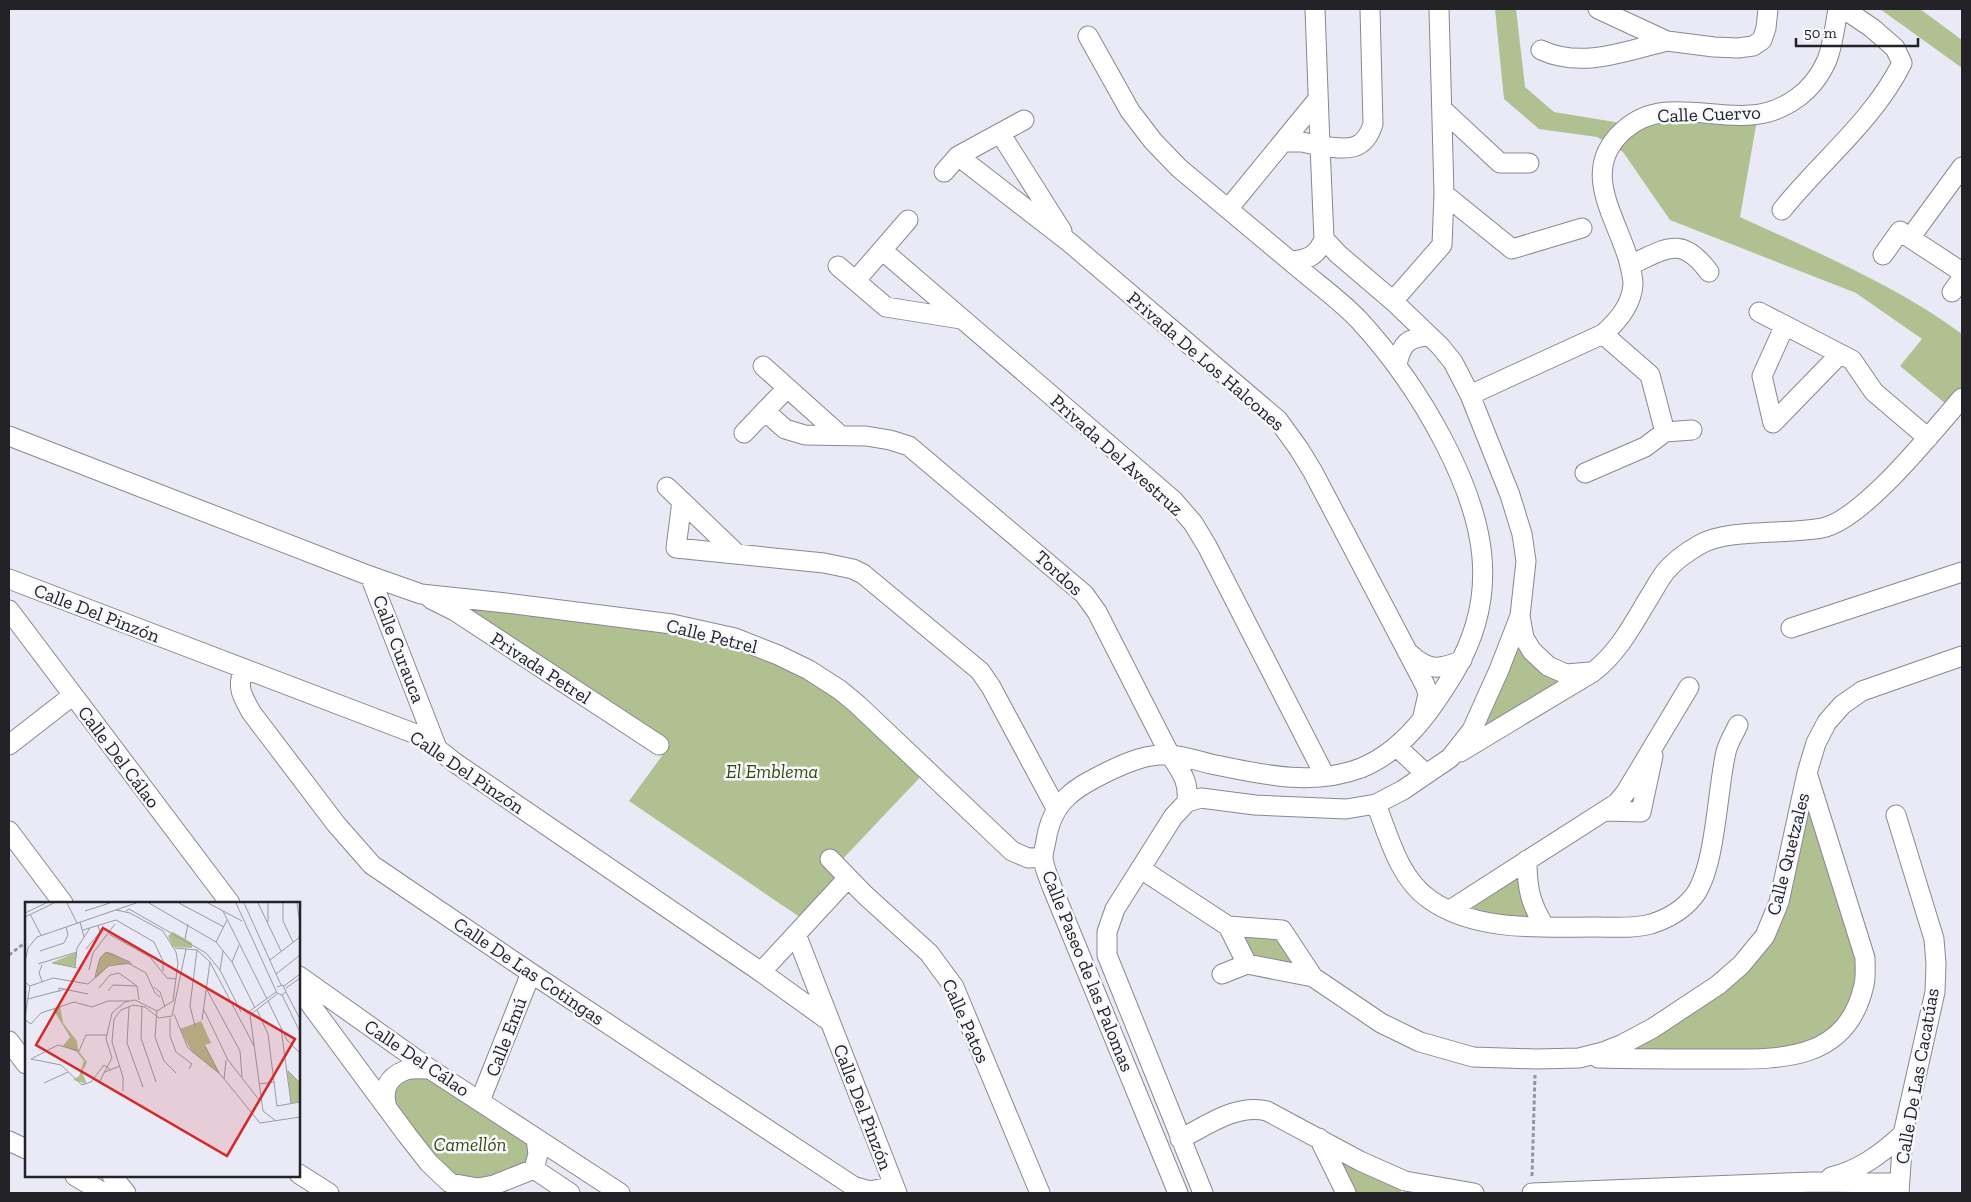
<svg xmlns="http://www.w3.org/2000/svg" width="1971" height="1202" font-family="'Zilla Slab',serif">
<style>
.green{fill:#b1c091}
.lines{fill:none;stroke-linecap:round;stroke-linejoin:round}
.minor-casing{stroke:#888893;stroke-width:21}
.path{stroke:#96959f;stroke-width:3;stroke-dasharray:4 2.5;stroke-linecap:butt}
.minor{stroke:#fff;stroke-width:19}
.labels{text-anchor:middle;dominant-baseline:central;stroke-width:5;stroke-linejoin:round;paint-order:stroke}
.street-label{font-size:19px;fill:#232227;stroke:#f8f8ff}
.park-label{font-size:19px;font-style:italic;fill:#3a4807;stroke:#f8f8ff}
.inset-road{fill:none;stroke:#9a9aa3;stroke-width:1}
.view{fill:#d62828;fill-opacity:0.15;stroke:#d62828;stroke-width:2.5}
.inset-edge{fill:none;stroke:#232227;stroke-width:2.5}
</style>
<rect width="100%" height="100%" fill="#eaeaf6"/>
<!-- green -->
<path class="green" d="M 1495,9 L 1516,9 L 1525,87 L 1554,112 L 1615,122 L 1625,129 L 1644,117 L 1758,114 L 1740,217 C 1816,252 1894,284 1962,334 L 1962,398 L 1952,409 L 1900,366 L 1922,339 L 1856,293 L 1670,220 L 1623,152 L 1597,137 L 1539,129 L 1504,99 Z
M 1880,9 L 1920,9 L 1962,40 L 1962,68 Z
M 421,594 L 672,624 L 809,670 L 927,770 L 837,865 L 848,878 L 807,922 L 629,801 L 667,749 Z
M 1520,616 L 1548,666 L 1593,672 L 1450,758 Z
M 1807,773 L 1865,958 L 1842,1031 L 1792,1056 L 1603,1052 L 1653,1028 L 1765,936 Z
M 1527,860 L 1545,927 L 1450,910 Z
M 1228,926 L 1282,930 L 1313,977 L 1247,964 Z
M 430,1069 L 536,1138 L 534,1169 L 450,1183 L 407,1135 L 387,1084 Z
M 1319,1138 L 1405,1181 L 1400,1193 L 1346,1193 Z"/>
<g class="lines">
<defs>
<path id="minor" d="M 1315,9 L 1320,146 C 1346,149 1364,153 1373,124 L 1370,9
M 1598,9 L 1667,41 L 1714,47 L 1738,48 L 1753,46 L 1762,40 L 1766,28 L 1768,9
M 1088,36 L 1130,111 L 1153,141 L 1179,168 C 1220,202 1260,236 1301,270 C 1320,286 1342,302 1359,320 C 1392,356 1420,396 1443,440 C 1484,518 1502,593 1454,673 C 1431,711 1403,751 1361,768 C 1311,787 1260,774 1211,764 C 1198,761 1184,756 1171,755 C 1149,753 1128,762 1109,771 C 1075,788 1052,800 1046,841 C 1045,846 1043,853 1043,858 C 1044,868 1049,878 1052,887 L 1178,1193
M 1541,50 C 1582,69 1626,51 1667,41
M 1442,109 L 1500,163 L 1529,163
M 1000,133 L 1062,231
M 958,156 L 1069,242 L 1278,420 L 1299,449 L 1313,472 L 1425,685 L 1428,694 L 1423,716
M 944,172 L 958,156 L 1024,120
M 1444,194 L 1512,249 L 1582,228
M 1228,209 L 1318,99
M 1782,210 C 1821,161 1874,120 1902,63 L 1895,48 L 1872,28 L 1844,9
M 1910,238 L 1962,272
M 882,250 L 1173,500 L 1193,523 L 1207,546 L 1325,776
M 1883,255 L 1900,231 L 1910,238 L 1962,167
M 1290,261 C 1308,260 1317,256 1324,239
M 1630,265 C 1666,249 1681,234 1709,272
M 838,266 L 886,307 L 961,319
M 856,280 L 908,220
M 1952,292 L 1962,278
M 1393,301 L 1442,245 L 1444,194 L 1439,9
M 1759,312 L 1852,360 L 1874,392 L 1928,438
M 1785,325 L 1762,376 L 1773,423 L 1840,354
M 1603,334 L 1650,375 L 1665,432 L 1692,430
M 1397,365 C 1401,344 1408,337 1429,336
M 763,366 L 840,435
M 1470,395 L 1603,334 C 1617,322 1632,304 1633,284 C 1633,276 1630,266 1628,258 C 1614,213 1580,169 1624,130 C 1661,97 1708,119 1751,115 C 1768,114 1783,108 1797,98 C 1811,88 1820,76 1827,60 C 1833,45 1835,25 1838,9
M 765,411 L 785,429 L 805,435 L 866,436 L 890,440 L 909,446 L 1084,594 L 1097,612 L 1170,755 C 1181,772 1189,780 1187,802
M 744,433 L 787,388
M 9,436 L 370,576 L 421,594 L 506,603 L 672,624 L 735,638 L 778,655 L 809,670 L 840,690 L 858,705 L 1012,851 L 1028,858 L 1043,857
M 1585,473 L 1645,447 L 1665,432
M 667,487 L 737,554
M 682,501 L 676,548 L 824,563 L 853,569 L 863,574 L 980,671 L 991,687 L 1056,808
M 370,576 L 437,748
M 9,579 L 421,736 L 454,762 L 761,972 L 829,1021
M 431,599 L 455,611 L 659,745
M 9,610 L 230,903
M 1520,616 L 1524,638 L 1532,651 L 1548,666 L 1566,674 L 1590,672
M 1791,628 L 1962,572
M 1410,654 C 1428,671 1440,670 1462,660
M 243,670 C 237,689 242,695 251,712 L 336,824 L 372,865 L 531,973 L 853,1186 L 870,1191 L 894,1186
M 9,745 L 72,696
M 1397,747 L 1426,774
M 1460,752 L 1593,672 C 1619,652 1633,624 1650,596 C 1655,588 1660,578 1666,571 C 1675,560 1687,552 1699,545 C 1727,528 1787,535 1822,528 C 1863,520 1933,431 1962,398
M 1376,804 C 1389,837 1399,878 1429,899 C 1475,932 1540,927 1594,927 C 1612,927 1633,929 1651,924 C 1667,919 1683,910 1694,896 C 1716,867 1717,790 1726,752 C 1728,743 1734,734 1738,725
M 1605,811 L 1641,812 L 1653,756
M 1896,815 L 1934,939 L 1936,964 L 1935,992 L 1903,1134 L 1899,1193
M 9,831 L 63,903
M 830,859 L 865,895 L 929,953 L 954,987 L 1040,1193
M 1527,860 C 1527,888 1530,903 1545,927
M 1141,869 L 1228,926 L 1247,964 L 1313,977
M 1450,910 L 1617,803 L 1626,792 L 1689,687
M 1228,926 L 1282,930 L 1313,977 L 1381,1023 L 1420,1042 L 1473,1057 L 1536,1059 L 1579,1058 L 1603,1052 L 1623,1044 L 1653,1028 L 1718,985 L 1741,965 L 1765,936 L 1779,902 L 1807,773 L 1816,743 L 1827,722 L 1842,705 L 1862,691 L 1962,656
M 796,934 L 897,1193
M 761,972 L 848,878
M 1222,974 L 1247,964
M 299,976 L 430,1069 L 620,1193
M 299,989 L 407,1135 L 429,1163 L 450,1183
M 9,1041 L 26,1064
M 1598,1058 C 1635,1059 1672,1059 1709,1059 C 1775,1059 1846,1065 1864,985 C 1866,976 1865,966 1865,958 L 1808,776
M 480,1101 L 531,973
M 387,1108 C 382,1090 387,1077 406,1070 C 412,1068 423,1069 430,1069
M 1319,1138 L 1346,1193
M 1180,1139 C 1206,1126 1237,1103 1267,1111 L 1360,1161 L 1405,1181 L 1474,1193
M 9,1141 L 26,1149
M 534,1169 L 570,1193
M 299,1174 L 329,1193
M 75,1176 L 104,1193
M 112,1176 L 126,1193
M 1831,1177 C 1860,1170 1881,1154 1903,1134
M 450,1183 L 478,1188 L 494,1185 L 534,1169 L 538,1154 L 536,1138
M 1203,1193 L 1107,955 L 1107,932 L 1115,909 L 1173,817 L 1187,802 L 1201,798 L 1255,805 L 1346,809 L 1376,804 L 1403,790 L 1450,758 L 1472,730 L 1499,670 L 1520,616 L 1526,561 L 1522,534 L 1510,495 L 1470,395 L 1453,362 L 1440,346 L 1393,301 L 1338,254 L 1324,239 L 1320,146 L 1302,142 L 1283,142
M 1532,1193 L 1813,1182 L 1898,1183"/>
</defs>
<!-- minor casing -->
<use href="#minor" class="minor-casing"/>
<!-- path -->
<path class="path" d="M 9,955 L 26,942
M 1532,1176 L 1535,1075"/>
<!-- minor -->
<use href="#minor" class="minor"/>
</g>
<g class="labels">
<!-- street labels -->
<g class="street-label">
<text transform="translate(1709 114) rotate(-2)">Calle Cuervo</text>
<text transform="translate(1206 361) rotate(41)">Privada De Los Halcones</text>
<text transform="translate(1117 455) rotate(42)">Privada Del Avestruz</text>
<text transform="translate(1059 573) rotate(42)">Tordos</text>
<text transform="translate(97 613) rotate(21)">Calle Del Pinzón</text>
<text transform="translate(712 636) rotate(14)">Calle Petrel</text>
<text transform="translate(399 649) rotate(69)">Calle Curauca</text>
<text transform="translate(541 668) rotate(33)">Privada Petrel</text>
<text transform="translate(119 757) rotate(53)">Calle Del Cálao</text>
<text transform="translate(467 772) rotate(34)">Calle Del Pinzón</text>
<text transform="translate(1788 854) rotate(-76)">Calle Quetzales</text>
<text transform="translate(529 971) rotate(34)">Calle De Las Cotingas</text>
<text transform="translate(1088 971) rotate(68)">Calle Paseo de las Palomas</text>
<text transform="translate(966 1021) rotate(66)">Calle Patos</text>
<text transform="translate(506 1037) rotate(-69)">Calle Emú</text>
<text transform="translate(417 1058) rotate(34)">Calle Del Cálao</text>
<text transform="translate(1917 1076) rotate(-80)">Calle De Las Cacatúas</text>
<text transform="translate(863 1107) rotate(69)">Calle Del Pinzón</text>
</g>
<!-- park labels -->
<g class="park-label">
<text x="772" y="771">El Emblema</text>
<text x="470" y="1144">Camellón</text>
</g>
</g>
<!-- overview -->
<g transform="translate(25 902)">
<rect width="275" height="275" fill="#eaeaf6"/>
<path d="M 148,30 L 167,41 L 167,46 L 148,45 L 143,34 ZM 52,50 L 50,65 L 26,61 ZM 81,50 L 87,51 L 108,62 L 85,63 L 70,77 L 75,56 ZM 35,104 L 38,121 L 52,139 L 53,148 L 62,160 L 57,170 L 62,182 L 48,178 L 54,174 L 59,159 L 52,150 L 38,144 L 45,135 L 28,107 ZM 176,119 L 186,141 L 180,143 L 195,172 L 167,150 L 155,127 ZM 262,168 L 275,181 L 275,200 L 266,201 Z" fill="#b1c091"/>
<path class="inset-road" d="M 42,1 L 52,21M 124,1 L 191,40 L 207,60 L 230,106M 154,1 L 199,25M 183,1 L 217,19M 211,1 L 252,91 L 257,93 L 261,90 L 258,83 L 252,85M 219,1 L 256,83M 233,1 L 256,49M 258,1 L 258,19 L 268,40M 272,1 L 275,23M 91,8 L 105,11 L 138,29 L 151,50 L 153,61 L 148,99 L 132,109M 60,9 L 85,1M 101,9 L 104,7 L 181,51 L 195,68 L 216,110M 198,9 L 242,97M 0,11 L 21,1M 5,12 L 16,33M 0,15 L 29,1M 55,20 L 59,35M 243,20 L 243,1M 58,28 L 91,18 L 129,40 L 138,59 L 138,69M 84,32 L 125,55 L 142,76 L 151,77M 160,37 L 163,22M 191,40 L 202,18M 150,46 L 172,48 L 185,60 L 229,144M 61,47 L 75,30 L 73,24M 15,49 L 39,41 L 43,33 L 41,25M 245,58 L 275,35M 0,60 L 3,46 L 12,35 L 111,1M 207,60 L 214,43M 28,61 L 52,66M 13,62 L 52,50M 50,65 L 52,46 L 65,26M 64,68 L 68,51 L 90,22M 195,68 L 198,49M 251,72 L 275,53M 70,75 L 75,56 L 81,50 L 105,60M 17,79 L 14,71 L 17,63M 0,80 L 5,84 L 0,114M 5,84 L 28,76 L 63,82 L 83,64 L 103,61 L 121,71 L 130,91 L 135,95M 259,84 L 275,72M 129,85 L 135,90 L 140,105M 74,86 L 85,73 L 94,71 L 112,84 L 114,98M 261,86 L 275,76M 182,88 L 215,149 L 217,175M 83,89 L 88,83 L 112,84M 34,90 L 34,86 L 63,92M 261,90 L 275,117M 257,93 L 275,130M 3,97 L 41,87M 243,99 L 262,138 L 275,151M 117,104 L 116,136 L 131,180M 104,105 L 102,141 L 118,185M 179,108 L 203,158 L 235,199M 232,108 L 243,132 L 252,204 L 275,200M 132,109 L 130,135 L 139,159 L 151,171M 222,111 L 251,90M 149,112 L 163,146 L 195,172 L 235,221 L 275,215M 225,113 L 238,209 L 251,219M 225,113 L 252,92M 145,116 L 145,134 L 151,150 L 167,162 L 164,167M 0,118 L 6,122 L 16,111 L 49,100 L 67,105 L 83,99 L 104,99M 177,118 L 185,60M 170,124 L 165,104 L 172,48M 256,126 L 266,201M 180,144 L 194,171M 6,157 L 36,163 L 57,183 L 66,180 L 79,163 L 82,165 L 75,179M 6,157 L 33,143 L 54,149 L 61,133 L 82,133M 86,168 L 82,165 L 87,156 L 81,137 L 87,111 L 100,100 L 110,98 L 132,109M 263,169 L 275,181M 80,170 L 95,164M 199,177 L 201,158M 19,181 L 43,170M 234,182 L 249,180M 98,189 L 98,175 L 87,140 L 89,117 L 96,108 L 108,103 L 120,105 L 134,116 L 147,114 L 161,47"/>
<path class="view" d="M 78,26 L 270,137 L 202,254 L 11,143 Z"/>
<rect width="275" height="275" class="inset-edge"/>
</g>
<!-- border -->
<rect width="1971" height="1202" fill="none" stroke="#232227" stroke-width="20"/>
<!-- scale -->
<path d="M1796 38v8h122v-8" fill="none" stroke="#232227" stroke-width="2.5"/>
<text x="1804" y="38" font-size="15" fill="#232227" stroke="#f8f8ff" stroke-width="4" paint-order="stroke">50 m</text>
</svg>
